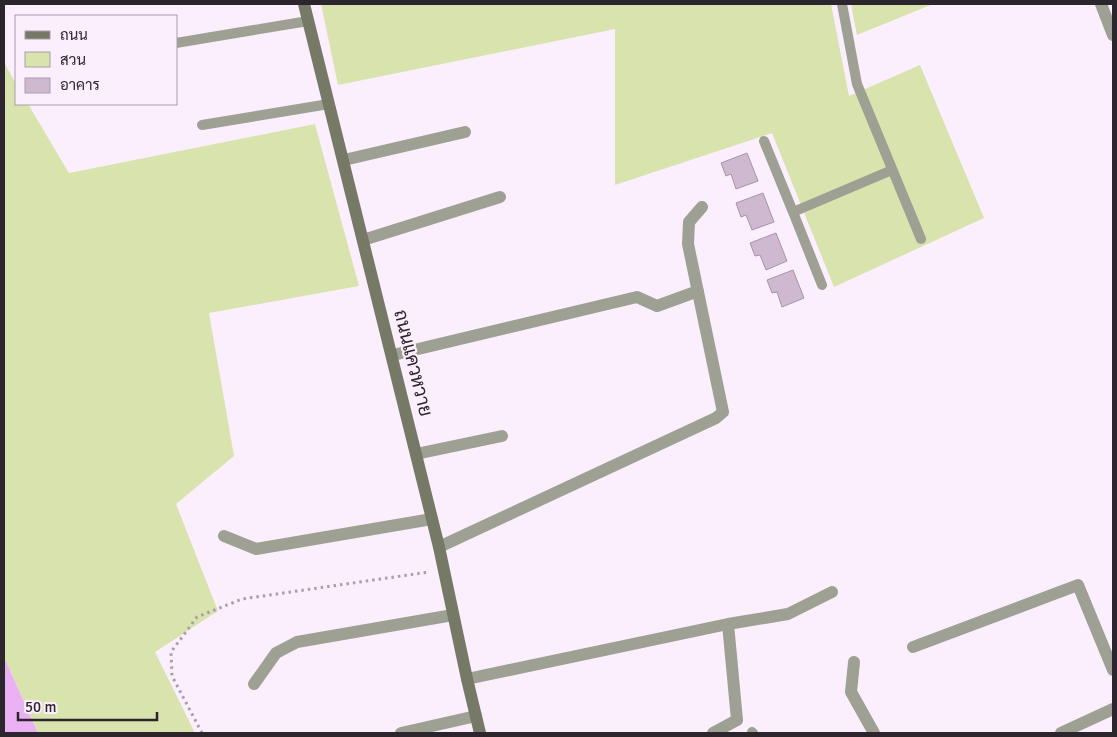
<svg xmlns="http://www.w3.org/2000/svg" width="1117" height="737" font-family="Signika,Sarabun,sans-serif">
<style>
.green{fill:#d9e3ad}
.water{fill:#eab2f2}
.building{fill:#ceb9d1;stroke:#a793a9}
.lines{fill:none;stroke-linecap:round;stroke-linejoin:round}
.path{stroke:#a99eaa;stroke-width:3;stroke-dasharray:2.5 4;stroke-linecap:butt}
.lane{stroke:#9ea094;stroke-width:10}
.street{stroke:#9ea094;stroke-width:12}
.secondary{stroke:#757966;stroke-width:12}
.labels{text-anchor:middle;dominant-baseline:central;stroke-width:4.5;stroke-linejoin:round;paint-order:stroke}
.street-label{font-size:19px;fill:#2d252e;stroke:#fceffd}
</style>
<rect width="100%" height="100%" fill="#fceffd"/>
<!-- green -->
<path class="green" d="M 321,4 L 831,4 L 849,96 L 920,65 L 984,218 L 834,287 L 772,133 L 615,185 L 615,29 L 338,85 Z
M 851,4 L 933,4 L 857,35 Z
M 4,62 L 16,84 L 16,104 L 28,104 L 69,173 L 315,124 L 359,286 L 209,313 L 234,456 L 176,504 L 218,611 L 155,652 L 195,733 L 38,733 L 4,657 Z"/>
<!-- water -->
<path class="water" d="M 4,657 L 38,733 L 4,733 Z"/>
<!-- building -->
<path class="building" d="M 747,153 L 758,181 L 736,189 L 731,174 L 726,176 L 721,163 Z
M 763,193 L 774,222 L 752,230 L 746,215 L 741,217 L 736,203 Z
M 776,233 L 787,261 L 766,270 L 760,255 L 755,256 L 750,243 Z
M 793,270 L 804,298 L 782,307 L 777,292 L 772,293 L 767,280 Z"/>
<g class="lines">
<!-- path -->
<path class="path" d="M 202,733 L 172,676 L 171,652 L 197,617 L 242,599 L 429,572"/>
<!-- lane -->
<path class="lane" d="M 842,4 L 857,84 L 921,239
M 176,43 L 308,21
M 202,125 L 329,104
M 764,141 L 793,212
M 822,285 L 793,212 L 892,170
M 752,732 L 753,733"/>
<!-- street -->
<path class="street" d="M 1101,4 L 1113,35
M 344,160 L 465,132
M 363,240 L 500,197
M 393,355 L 637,297 L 657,306 L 698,291
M 416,454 L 502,436
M 224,536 L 256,549 L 432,519
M 439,547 L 716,418 L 723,412 L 688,244 L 689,222 L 702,207
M 913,647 L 1078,585 L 1113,670
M 854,662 L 851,692 L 874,733
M 467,679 L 728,624 L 788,614 L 832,592
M 254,684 L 276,653 L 297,642 L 453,615
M 401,733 L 476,716
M 713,733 L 737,720 L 728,624
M 1061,733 L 1113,709"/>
<!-- secondary -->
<path class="secondary" d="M 304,4 L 439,547 L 467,679 L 480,733"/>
</g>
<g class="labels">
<!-- street labels -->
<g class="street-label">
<text transform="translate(413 363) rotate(76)">ถนนแควหวาย</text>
</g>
</g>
<!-- border -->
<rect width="1117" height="737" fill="none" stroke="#2d252e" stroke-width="10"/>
<!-- legend -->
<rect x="15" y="15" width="162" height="90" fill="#fceffd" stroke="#a99eaa"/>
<rect x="25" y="31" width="25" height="8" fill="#757966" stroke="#a99eaa"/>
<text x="60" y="40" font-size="15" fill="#2d252e">ถนน</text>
<rect x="25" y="52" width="25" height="15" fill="#d9e3ad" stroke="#a99eaa"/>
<text x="60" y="65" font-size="15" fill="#2d252e">สวน</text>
<rect x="25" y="78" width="25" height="15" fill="#ceb9d1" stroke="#a99eaa"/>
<text x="60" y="90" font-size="15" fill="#2d252e">อาคาร</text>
<!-- scale -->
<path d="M18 712v8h139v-8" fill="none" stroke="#2d252e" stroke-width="2.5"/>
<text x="25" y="712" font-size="15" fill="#2d252e" stroke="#fceffd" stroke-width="4" paint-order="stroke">50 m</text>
</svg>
